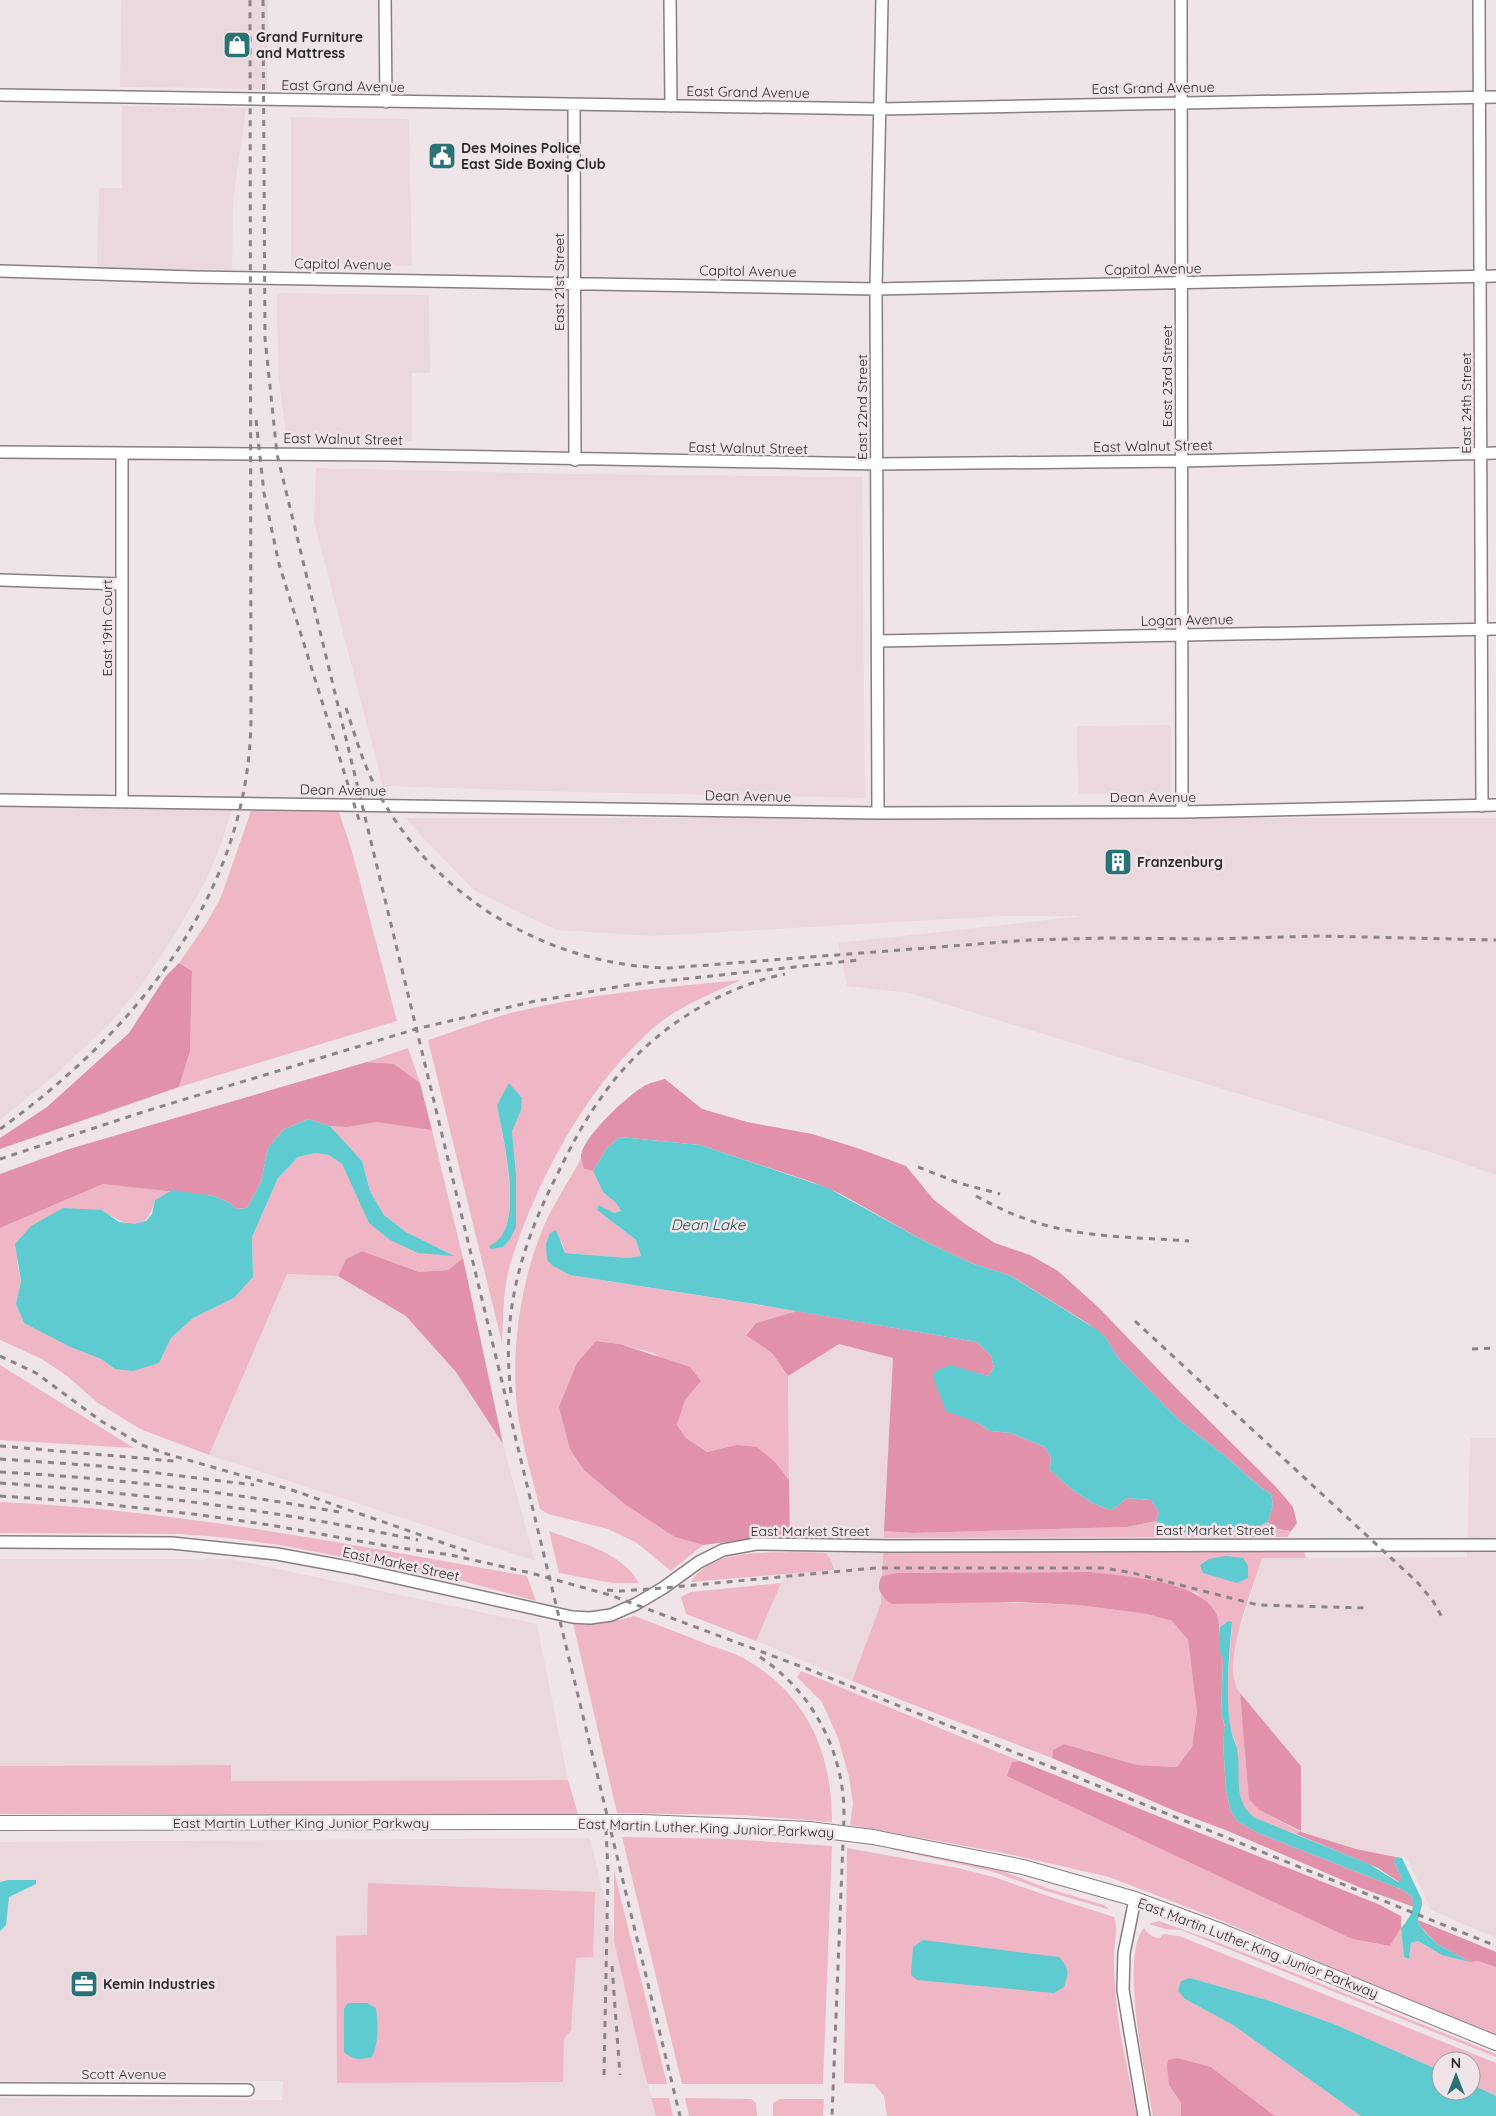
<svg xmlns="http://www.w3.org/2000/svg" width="1496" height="2116" font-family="Quicksand,sans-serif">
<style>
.built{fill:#ebd8dd}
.green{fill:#efb7c6;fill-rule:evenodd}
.forest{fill:#e191a9}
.water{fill:#5dcbd0}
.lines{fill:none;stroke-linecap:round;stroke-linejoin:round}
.minor-casing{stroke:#887e81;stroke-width:14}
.major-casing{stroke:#887e81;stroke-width:16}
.minor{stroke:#fff;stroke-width:11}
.major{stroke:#fff;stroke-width:14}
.rail{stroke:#8b8486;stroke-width:3;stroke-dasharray:6 6;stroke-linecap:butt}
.major-bridge-casing{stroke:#887e81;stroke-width:16;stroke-linecap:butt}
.major-bridge{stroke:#fff;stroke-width:14}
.labels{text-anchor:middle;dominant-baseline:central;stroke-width:5;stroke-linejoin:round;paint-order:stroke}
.poi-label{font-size:14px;font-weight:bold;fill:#2e2a2b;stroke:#efe5e8;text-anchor:start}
.street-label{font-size:14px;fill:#2e2a2b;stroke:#efe5e8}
.water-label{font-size:15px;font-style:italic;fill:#235355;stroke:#efe5e8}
</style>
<rect width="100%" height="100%" fill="#efe5e8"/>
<!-- built -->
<path class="built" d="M 121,0 L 268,0 L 267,89 L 120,87 Z
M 122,106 L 246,108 L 233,201 L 232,270 L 97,268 L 99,188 L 122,188 Z
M 291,117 L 409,119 L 412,266 L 291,265 Z
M 277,293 L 429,295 L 430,373 L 412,373 L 412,441 L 287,440 L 278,373 Z
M 316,468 L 572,474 L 862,477 L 865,798 L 576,792 L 383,786 L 314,522 Z
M 1171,725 L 1171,793 L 1078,794 L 1077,726 Z
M 0,805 L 232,810 L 221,844 L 206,881 L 172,939 L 141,986 L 112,1021 L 55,1075 L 0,1120 Z
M 406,818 L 1496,818 L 1496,1175 L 1439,1155 L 909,993 L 847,986 L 838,943 L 1083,916 L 1003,916 L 653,936 L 556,930 L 475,891 L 425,840 Z
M 287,1274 L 338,1276 L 406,1315 L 456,1372 L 503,1444 L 535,1561 L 209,1455 Z
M 839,1344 L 893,1358 L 881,1603 L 852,1681 L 756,1641 L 791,1559 L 788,1376 Z
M 1470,1438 L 1496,1438 L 1496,1938 L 1431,1910 L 1407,1858 L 1356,1849 L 1301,1832 L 1303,1768 L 1234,1686 L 1233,1651 L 1262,1558 L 1467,1557 Z
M 0,1559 L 231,1559 L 537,1624 L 568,1780 L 242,1781 L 231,1781 L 231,1765 L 0,1766 Z
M 590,1838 L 656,2116 L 0,2116 L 0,2098 L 282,2100 L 283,2081 L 0,2081 L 0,1842 Z"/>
<!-- green -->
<path class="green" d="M 251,811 L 339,812 L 351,848 L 397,1021 L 179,1087 L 190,1051 L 192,971 L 179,963 L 206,924 L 221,897 Z
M 741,980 C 711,994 677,1007 652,1029 C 595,1081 556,1147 527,1217 C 518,1240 508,1265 505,1290 C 503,1307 503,1325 502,1343 L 428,1040 C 457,1031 486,1019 515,1012 C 589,994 665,987 741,980 ZM 516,1092 L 522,1099 L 512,1131 L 516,1174 L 516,1227 L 503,1247 L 490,1246 C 527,1232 502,1135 497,1105 Z
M 408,1048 L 420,1083 L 394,1064 L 367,1062 Z
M 376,1121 L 432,1130 L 463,1258 L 448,1270 L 419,1272 L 362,1251 L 346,1259 L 338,1276 L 287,1274 L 209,1455 L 140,1429 L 98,1403 L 67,1376 L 42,1359 L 0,1340 L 0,1228 L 103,1184 L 172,1190 L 155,1200 C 146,1236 126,1226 102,1210 L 17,1261 L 21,1281 L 16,1304 L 24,1323 L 70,1347 L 101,1359 L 115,1369 L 159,1363 L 171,1338 L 193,1318 L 234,1298 L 253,1277 L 252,1237 L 278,1178 L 298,1157 L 315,1153 L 329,1155 L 342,1164 L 369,1222 L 452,1256 L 406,1232 L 384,1215 L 370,1191 L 362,1161 L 330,1126 L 347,1127 Z
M 581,1158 L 584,1169 L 593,1171 L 603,1192 L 616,1203 L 621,1211 L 614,1213 L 598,1206 L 597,1210 L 636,1240 L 641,1256 L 628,1258 L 565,1253 L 561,1240 L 553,1266 L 570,1275 L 797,1311 L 756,1323 L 746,1334 L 772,1353 L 788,1376 L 789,1480 L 776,1463 L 736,1445 L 707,1452 L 686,1438 L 677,1425 L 685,1400 L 701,1381 L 653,1353 L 620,1344 L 596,1341 L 675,1537 L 703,1545 L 671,1571 L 637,1543 L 608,1529 L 548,1514 L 540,1509 C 532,1477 521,1440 517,1408 C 511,1349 520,1284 543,1228 C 553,1204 569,1182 581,1158 Z
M 0,1365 L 134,1448 L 0,1440 Z
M 0,1502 C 178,1510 352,1545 527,1576 L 536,1601 L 452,1578 L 280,1545 L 220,1537 L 179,1534 L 0,1533 Z
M 1156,1521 L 1164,1526 L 1255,1528 L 1268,1522 L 1277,1529 L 1291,1531 L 1288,1537 L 884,1538 L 884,1531 L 913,1533 L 1127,1527 Z
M 549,1531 C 580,1543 622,1552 639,1583 L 612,1583 L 559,1573 Z
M 1114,1549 L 1304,1550 L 1306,1558 L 1262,1558 C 1253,1589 1219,1667 1240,1693 L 1246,1755 L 1259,1810 L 1301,1832 L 1296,1834 C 1283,1829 1251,1821 1244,1809 C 1234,1792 1240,1767 1237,1748 C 1236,1742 1232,1736 1231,1730 C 1224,1699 1230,1655 1232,1623 L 1225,1623 L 1220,1627 L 1215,1610 L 1197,1593 L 1148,1580 L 1091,1572 L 897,1573 L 882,1576 L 883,1552 Z
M 791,1552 L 826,1553 L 831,1560 L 834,1570 L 691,1582 C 710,1550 759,1553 791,1552 Z
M 781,1583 L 756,1641 L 686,1614 L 681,1597 L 690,1592 Z
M 881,1594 L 884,1598 L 1078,1605 L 1147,1614 L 1172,1621 L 1188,1640 L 1197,1712 L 1192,1747 L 1177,1767 L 1137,1765 L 1064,1744 L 1053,1750 L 1052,1758 L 852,1681 L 881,1603 Z
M 634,1616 C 659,1625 684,1635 709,1645 C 721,1649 734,1653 745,1659 C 807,1695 832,1752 832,1822 L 742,1815 L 617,1813 L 573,1623 C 594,1623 614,1623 634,1616 Z
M 801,1671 L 1020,1761 L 1012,1762 L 1210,1871 L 1352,1939 L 1390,1946 L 1401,1928 L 1404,1957 L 1409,1959 L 1411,1943 L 1418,1941 L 1429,1948 L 1470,1962 L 1478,1961 L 1496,1967 L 1496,2037 L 1220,1920 L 1109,1877 L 1004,1853 L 850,1825 L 853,1803 L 849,1777 L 838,1738 L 822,1702 L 797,1677 Z
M 231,1765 L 231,1781 L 568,1780 L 578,1814 L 0,1814 L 0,1766 Z
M 622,1837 L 731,1839 L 832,1846 L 823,2084 L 682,2084 Z
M 847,1848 L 958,1868 L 997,1878 L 1051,1897 L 1114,1917 C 1118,1928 1115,1939 1114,1951 C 1114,1963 1114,1975 1115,1986 C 1117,2030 1129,2073 1137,2116 L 887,2116 L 884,2096 L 874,2084 L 844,2083 Z
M 890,1848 L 992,1867 L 1047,1888 L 1104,1905 L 1110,1910 L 1046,1891 L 991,1871 L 890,1849 Z
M 614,1871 L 667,2084 L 648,2084 L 645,2075 L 614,1941 Z
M 368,1883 L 595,1892 L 593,1957 L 576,1958 L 571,2030 L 564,2039 L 563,2082 L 337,2083 L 336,1936 L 367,1935 Z
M 1159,1921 L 1212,1940 L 1496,2054 L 1496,2057 L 1181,1930 L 1165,1929 L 1149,1924 Z
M 1144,1928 C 1149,1934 1152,1938 1160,1938 L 1163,1934 L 1179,1936 L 1496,2063 L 1496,2096 L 1471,2084 L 1471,2061 L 1441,2061 L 1441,2071 L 1334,2024 L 1267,2000 L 1190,1978 L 1185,1999 L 1233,2025 L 1361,2116 L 1275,2116 L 1211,2067 L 1169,2085 L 1181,2103 L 1181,2116 L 1153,2116 C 1146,2078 1119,1956 1144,1928 Z
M 651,2098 L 669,2098 L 673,2116 L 656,2116 Z
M 685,2098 L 751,2099 L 756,2103 L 757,2116 L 689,2116 Z
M 780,2099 L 824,2099 L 823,2116 L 773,2116 L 773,2103 Z"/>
<!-- forest -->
<path class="forest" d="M 179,963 L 192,971 L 190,1051 L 179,1087 L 0,1149 L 0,1138 L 47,1107 L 129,1033 L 166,976 Z
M 367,1062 L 394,1064 L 420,1083 L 432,1130 L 376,1122 L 347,1127 L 330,1126 L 308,1119 L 283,1130 L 268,1148 L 261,1182 L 247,1208 L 237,1209 L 228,1202 L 214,1196 L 103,1184 L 0,1228 L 0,1174 L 69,1149 Z
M 665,1079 L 702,1109 L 747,1122 L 812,1134 L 860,1149 L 906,1166 L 933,1199 L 965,1224 L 995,1243 L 1030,1255 L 1058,1271 L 1098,1307 L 1180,1392 L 1276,1487 L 1293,1507 L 1297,1523 L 1291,1531 L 1277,1529 L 1268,1522 L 1273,1504 L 1271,1494 L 1260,1487 L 1224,1455 L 1180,1421 L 1118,1358 L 1106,1338 L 1087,1323 L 1011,1276 L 971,1263 L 924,1241 L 841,1194 L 812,1182 L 700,1145 L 620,1137 L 607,1148 L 593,1171 L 584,1169 C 583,1165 581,1161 581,1157 C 581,1138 630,1093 646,1085 C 652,1082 659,1081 665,1079 Z
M 362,1251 L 419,1272 L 448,1270 L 463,1258 L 503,1444 L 456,1372 L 406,1316 L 338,1276 L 346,1259 Z
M 797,1311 L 977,1342 L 991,1356 L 994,1368 L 988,1376 L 950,1366 L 964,1417 L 978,1423 L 990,1431 L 1011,1433 L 1045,1447 L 1051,1458 L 1050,1470 C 1067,1486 1089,1505 1112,1510 L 1127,1498 L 1151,1500 L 1159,1512 L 1156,1521 L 1127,1527 L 913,1533 L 884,1531 L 893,1358 L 839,1344 L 788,1376 L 772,1353 L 746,1335 L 756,1323 Z
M 596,1341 L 620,1344 L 690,1367 L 701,1381 L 685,1400 L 677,1425 L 686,1438 L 707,1452 L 736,1445 L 757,1447 L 776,1463 L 789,1480 L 790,1534 L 703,1545 L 675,1537 L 626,1505 L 584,1470 L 570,1449 L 559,1407 L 577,1363 Z
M 1091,1572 C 1123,1576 1198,1581 1215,1611 C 1223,1626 1217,1644 1223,1660 L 1221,1713 L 1225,1727 L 1223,1741 L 1226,1790 L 1230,1809 L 1237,1821 L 1258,1833 L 1403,1890 L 1412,1897 L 1414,1907 L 1361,1888 L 1228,1831 L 1175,1811 L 1052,1758 L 1053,1750 L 1064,1744 L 1137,1765 L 1177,1767 L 1192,1747 L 1197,1712 L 1188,1640 L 1172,1621 L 1147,1614 L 1078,1605 L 1015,1602 L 892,1604 C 881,1597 875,1588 882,1576 L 896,1573 Z
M 1240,1693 L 1301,1766 L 1301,1832 L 1356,1849 L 1396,1857 L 1394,1862 L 1402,1879 L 1399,1882 L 1378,1868 L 1296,1834 L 1301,1831 L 1259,1810 L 1249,1799 Z
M 1020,1761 L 1378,1904 L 1401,1916 L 1401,1928 L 1390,1946 L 1352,1939 L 1007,1776 L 1012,1762 Z
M 1418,1920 L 1496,1952 L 1496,1967 L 1478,1961 L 1470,1962 L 1437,1944 L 1420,1926 Z
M 1177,2058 L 1211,2067 L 1275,2116 L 1181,2116 L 1181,2103 L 1169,2085 L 1167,2066 L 1168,2060 Z"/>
<!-- water -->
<path class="water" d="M 509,1083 L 522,1098 L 521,1110 L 512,1131 L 516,1174 L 516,1227 L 510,1239 L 503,1247 L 491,1249 L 489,1246 C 528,1232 502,1135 497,1105 Z
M 308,1119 L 330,1126 L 362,1161 L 370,1191 L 384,1215 L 406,1232 L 454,1256 L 418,1253 L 390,1240 L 369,1223 L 342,1164 L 329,1155 L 315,1153 L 298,1157 L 278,1178 L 252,1237 L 253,1277 L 234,1298 L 193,1318 L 171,1338 L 159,1363 L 133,1371 L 115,1369 L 101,1359 L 70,1347 L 24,1323 L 16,1304 L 21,1281 L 15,1244 L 31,1226 L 63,1208 L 102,1210 L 119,1222 L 135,1224 L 146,1221 L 152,1214 L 155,1200 L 172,1190 L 214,1196 L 228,1202 L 237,1209 L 247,1208 L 261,1182 L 268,1148 L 283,1130 Z
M 620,1137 L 700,1145 L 828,1188 L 924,1241 L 971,1263 L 1011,1276 L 1099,1331 L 1106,1338 L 1118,1358 L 1180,1421 L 1224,1455 L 1260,1487 L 1271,1494 L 1273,1504 L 1268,1522 L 1255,1528 L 1179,1533 L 1156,1521 L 1159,1512 L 1151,1500 L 1127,1498 L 1112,1510 C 1089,1505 1067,1486 1050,1470 L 1051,1458 L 1045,1447 L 1011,1433 L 990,1431 L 978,1423 L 946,1411 L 933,1378 L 935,1371 L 950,1365 L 988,1376 L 994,1368 L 991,1356 L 977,1342 L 761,1305 L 570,1275 L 553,1266 L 547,1260 L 546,1244 L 550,1233 L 556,1230 L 565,1253 L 628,1258 L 641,1256 L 636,1240 L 597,1210 L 598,1205 L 614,1213 L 621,1211 L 616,1203 L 603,1192 L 593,1171 L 607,1148 Z
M 1226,1556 L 1243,1558 L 1248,1566 L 1248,1578 L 1237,1583 L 1203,1573 L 1200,1565 L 1209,1559 Z
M 1228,1621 L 1232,1622 C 1229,1654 1225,1699 1231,1730 C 1232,1736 1235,1742 1237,1748 C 1242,1774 1231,1800 1255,1818 L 1369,1864 L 1398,1882 L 1402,1879 L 1394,1862 L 1396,1857 L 1402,1858 L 1422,1900 L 1422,1905 L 1418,1920 L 1420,1926 L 1424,1931 L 1437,1944 L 1470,1962 L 1442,1955 L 1418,1941 L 1411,1943 L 1409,1959 L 1404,1957 L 1401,1928 C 1410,1917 1415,1911 1412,1897 L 1403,1890 L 1258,1833 L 1237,1821 L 1230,1809 L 1226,1790 L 1223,1741 L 1225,1726 L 1221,1713 L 1223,1660 C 1218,1649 1219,1638 1220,1627 Z
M 8,1880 L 36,1880 L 36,1884 L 9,1897 L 6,1925 L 0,1931 L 0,1882 Z
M 923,1940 L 1059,1957 C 1069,1967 1069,1973 1064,1987 L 1054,1993 L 917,1980 L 911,1975 L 913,1947 Z
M 1190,1978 L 1267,2000 L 1334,2024 L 1441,2071 L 1441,2091 L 1471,2091 L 1471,2084 L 1496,2096 L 1496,2116 L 1361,2116 L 1233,2025 L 1185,1999 L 1178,1991 L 1181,1981 Z
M 348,2003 L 367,2003 L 376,2008 C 378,2025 379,2042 372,2057 C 360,2060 353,2060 344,2052 L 344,2009 Z"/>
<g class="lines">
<defs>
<path id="minor" d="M 385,0 L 386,102
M 670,0 L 671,106
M 1181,0 L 1182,812
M 1479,0 L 1482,806
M 0,95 L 881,109 L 1496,97
M 574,105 L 575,460
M 0,271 L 194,277 L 876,289 L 1496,276
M 0,452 L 388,455 L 878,464 L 1182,461 L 1496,453
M 122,454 L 122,802
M 0,580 L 121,584
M 879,641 L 1496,629
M 0,800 L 878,813 L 1182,812 L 1496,805
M 878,813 L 876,289 L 882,0
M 0,1542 L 172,1543 L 277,1554 L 353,1568 L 572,1617 L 590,1618 L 611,1615 L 636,1604 L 663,1588 L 699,1562 L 723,1550 L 756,1544 L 889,1546 L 1496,1545
M 1135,1899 L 1124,1953 L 1123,1990 L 1144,2116
M 0,2089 L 248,2090"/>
<path id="major" d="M 642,1822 L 809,1829
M 0,1823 L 576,1822
M 873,1837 L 1023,1867 L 1135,1899 L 1219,1930 L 1496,2043"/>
</defs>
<!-- minor casing -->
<use href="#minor" class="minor-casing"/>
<!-- major casing -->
<use href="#major" class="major-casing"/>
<!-- minor -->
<use href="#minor" class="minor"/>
<!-- major -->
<use href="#major" class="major"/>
<!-- rail -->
<path class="rail" d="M 263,0 L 265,338 L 277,454 L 680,2116
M 256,420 L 264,493 L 279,564 L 360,823
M 346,708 C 354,732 361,757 372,780 C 426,893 545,966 669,968 L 1029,940 L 1106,938 L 1209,939 L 1320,936 L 1496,940
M 0,1129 C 136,1031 249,894 251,719 L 250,0
M 0,1159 L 146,1111 L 416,1029 L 531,1002 L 628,985 L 859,960
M 918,1167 L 959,1183 L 1000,1194
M 976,1196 C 993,1205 1010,1214 1029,1220 C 1079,1238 1136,1237 1189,1241
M 1135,1321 L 1417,1582 L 1433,1601 L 1444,1621
M 1472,1349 L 1496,1348
M 0,1356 L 36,1373 L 101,1421 L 142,1445 L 167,1454 L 292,1490 L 472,1553
M 511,1393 C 501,1314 521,1246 556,1177 C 570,1148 584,1121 603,1095 C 645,1035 714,989 785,974
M 0,1446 L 174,1461
M 0,1459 L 100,1466 L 254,1485
M 0,1472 C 114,1478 227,1492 339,1512
M 0,1483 C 141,1493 280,1511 418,1540
M 0,1496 L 87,1502 L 201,1515 L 270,1525 L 387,1546 L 451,1555 L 531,1573 L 610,1595 L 805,1668 L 1496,1946
M 607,1590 L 620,1591 L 663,1588 L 875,1568 L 1104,1568 L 1133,1573 L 1258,1605 L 1368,1608
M 760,1657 C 814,1693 845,1754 844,1818 L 832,2116
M 612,1966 L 620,2075
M 604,2075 L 608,1872 L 606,1829"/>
<defs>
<path id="major-bridge" d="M 576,1822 L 642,1822
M 809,1829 L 873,1837"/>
</defs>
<!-- major-bridge casing -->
<use href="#major-bridge" class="major-bridge-casing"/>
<!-- major-bridge -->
<use href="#major-bridge" class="major-bridge"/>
</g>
<!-- icons -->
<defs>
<symbol id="shop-square" viewBox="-11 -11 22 22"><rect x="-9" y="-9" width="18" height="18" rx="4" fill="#297376" stroke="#efe5e8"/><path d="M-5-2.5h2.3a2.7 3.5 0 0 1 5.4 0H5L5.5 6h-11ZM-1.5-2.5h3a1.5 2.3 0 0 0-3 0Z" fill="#fff"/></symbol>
<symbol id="civic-square" viewBox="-11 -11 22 22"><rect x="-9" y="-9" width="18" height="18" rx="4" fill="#297376" stroke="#efe5e8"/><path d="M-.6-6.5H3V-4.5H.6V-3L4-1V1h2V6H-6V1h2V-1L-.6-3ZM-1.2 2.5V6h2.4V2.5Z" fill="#fff"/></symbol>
<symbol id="building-square" viewBox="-11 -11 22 22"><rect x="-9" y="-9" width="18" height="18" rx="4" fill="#297376" stroke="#efe5e8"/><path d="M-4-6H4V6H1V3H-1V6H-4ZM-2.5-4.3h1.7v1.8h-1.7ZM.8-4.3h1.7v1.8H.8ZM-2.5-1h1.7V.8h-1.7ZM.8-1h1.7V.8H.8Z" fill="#fff"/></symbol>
<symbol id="office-square" viewBox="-11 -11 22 22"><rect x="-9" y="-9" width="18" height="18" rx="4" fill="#297376" stroke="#efe5e8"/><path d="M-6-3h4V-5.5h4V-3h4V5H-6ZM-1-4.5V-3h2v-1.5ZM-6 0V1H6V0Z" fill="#fff"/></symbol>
</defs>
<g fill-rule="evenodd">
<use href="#shop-square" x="221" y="29" width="32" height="32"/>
<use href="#civic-square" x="426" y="140" width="32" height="32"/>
<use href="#building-square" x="1102" y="846" width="32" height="32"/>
<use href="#office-square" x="68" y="1968" width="32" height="32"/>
</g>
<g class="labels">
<!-- poi labels -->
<g class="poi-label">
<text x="256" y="37">Grand Furniture<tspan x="256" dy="16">and Mattress</tspan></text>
<text x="461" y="148">Des Moines Police<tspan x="461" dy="16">East Side Boxing Club</tspan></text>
<text x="1137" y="862">Franzenburg</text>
<text x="103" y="1984">Kemin Industries</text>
</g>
<!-- street labels -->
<g class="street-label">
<text transform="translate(343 86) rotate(1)">East Grand Avenue</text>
<text transform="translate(1153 88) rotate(-1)">East Grand Avenue</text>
<text transform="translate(748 92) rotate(1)">East Grand Avenue</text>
<text transform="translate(343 264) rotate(1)">Capitol Avenue</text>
<text transform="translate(1153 269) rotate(-1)">Capitol Avenue</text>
<text transform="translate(748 271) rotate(1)">Capitol Avenue</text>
<text transform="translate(559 282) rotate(-90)">East 21st Street</text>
<text transform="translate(1167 376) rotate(-90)">East 23rd Street</text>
<text transform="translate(1466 403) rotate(-90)">East 24th Street</text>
<text transform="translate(862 407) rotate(-90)">East 22nd Street</text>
<text transform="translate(343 439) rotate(1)">East Walnut Street</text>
<text transform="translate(1153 446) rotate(-1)">East Walnut Street</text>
<text transform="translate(748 448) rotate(1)">East Walnut Street</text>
<text transform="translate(1187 620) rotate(-1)">Logan Avenue</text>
<text transform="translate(107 628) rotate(-90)">East 19th Court</text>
<text transform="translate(343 790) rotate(1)">Dean Avenue</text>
<text transform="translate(748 796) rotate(1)">Dean Avenue</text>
<text x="1153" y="797">Dean Avenue</text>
<text x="1215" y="1530">East Market Street</text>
<text x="810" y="1531">East Market Street</text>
<text transform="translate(401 1564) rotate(12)">East Market Street</text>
<text x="301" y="1823">East Martin Luther King Junior Parkway</text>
<text transform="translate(706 1828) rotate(2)">East Martin Luther King Junior Parkway</text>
<text transform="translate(1258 1948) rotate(21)">East Martin Luther King Junior Parkway</text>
<text x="124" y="2074">Scott Avenue</text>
</g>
<!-- water labels -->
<g class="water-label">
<text x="708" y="1224">Dean Lake</text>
</g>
</g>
<!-- north arrow -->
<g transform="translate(1456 2076)"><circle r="24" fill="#efe5e8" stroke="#a29a9c"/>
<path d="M0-4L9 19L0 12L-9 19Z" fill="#297376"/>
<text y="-8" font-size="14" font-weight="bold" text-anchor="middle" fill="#2e2a2b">N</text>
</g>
</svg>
